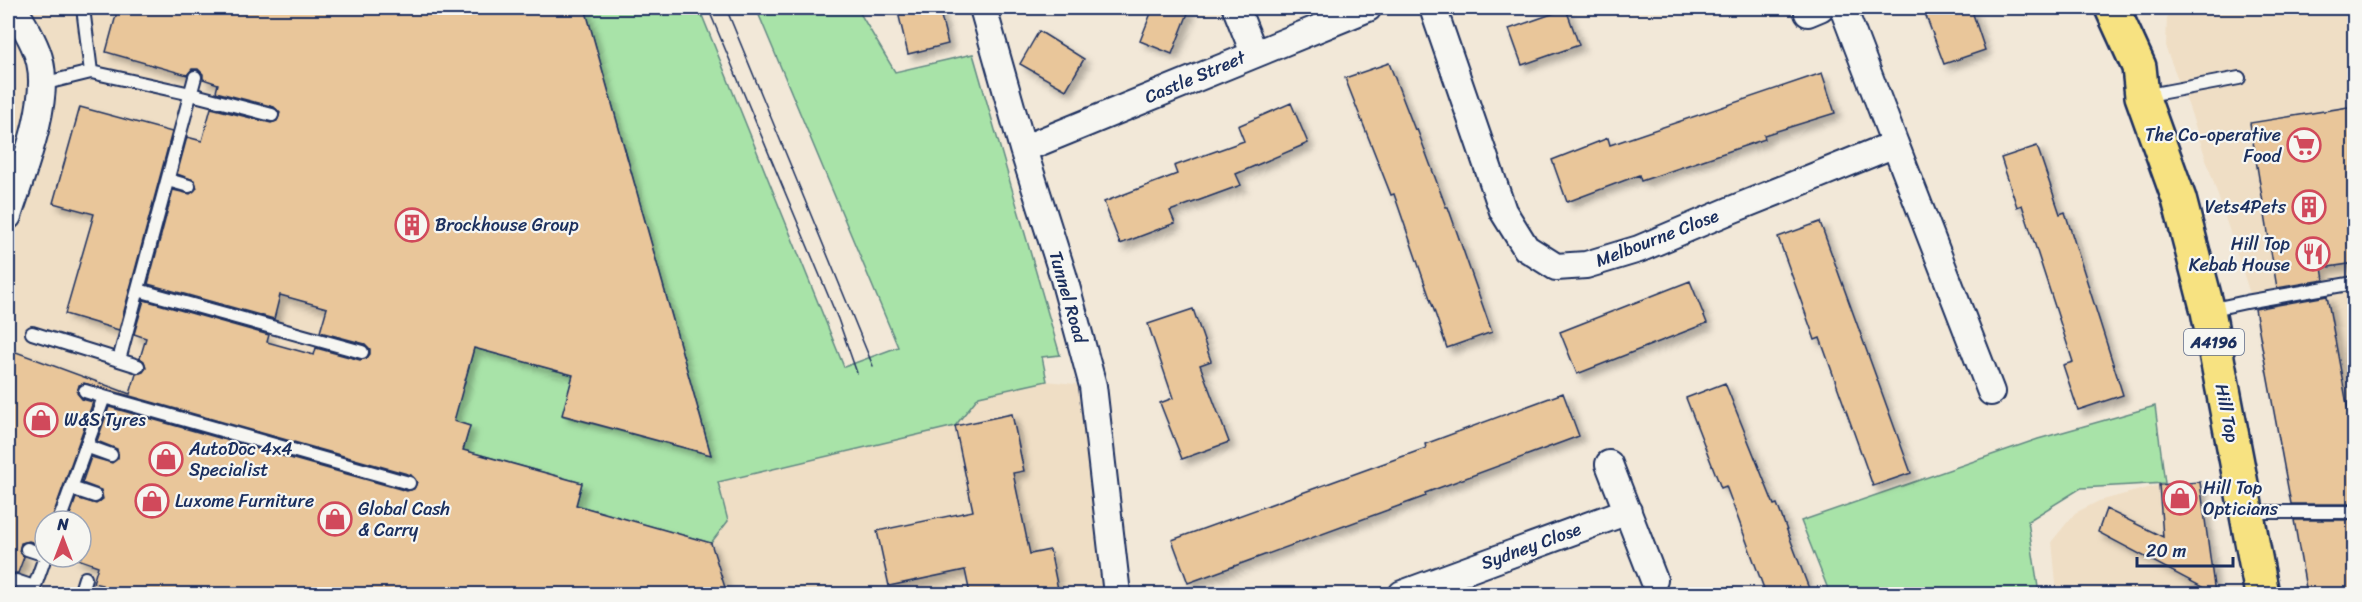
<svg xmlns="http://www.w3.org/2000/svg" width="2362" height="602" font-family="Sriracha,sans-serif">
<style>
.built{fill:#efdec5;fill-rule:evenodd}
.green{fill:#a8e3a8;stroke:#628983;stroke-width:1.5}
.building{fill:#e9c69a;stroke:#1b2f5e;stroke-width:1.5;filter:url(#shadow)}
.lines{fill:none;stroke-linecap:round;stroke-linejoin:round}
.service-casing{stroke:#1b2f5e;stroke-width:16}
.minor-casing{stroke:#1b2f5e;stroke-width:30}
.primary-casing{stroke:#1b2f5e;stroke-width:38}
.service{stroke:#f6f6f2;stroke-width:12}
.minor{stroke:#f6f6f2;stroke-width:26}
.primary{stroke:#f7e281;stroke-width:33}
.tram{stroke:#1b2f5e;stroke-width:1.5}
.labels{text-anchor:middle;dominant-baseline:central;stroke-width:4.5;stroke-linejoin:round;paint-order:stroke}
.shield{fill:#f6f6f2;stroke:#5d6b8a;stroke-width:1.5}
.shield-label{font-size:16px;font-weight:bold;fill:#1b2f5e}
.street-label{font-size:18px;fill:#1b2f5e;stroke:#f6f6f2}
.poi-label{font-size:18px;fill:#1b2f5e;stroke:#f6f6f2;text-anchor:start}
</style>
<defs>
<filter id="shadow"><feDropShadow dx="5.5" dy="5.5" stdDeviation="3" flood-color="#0004"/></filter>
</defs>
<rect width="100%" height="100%" fill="#f2e8d8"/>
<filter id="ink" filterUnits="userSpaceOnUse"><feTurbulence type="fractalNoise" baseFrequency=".0167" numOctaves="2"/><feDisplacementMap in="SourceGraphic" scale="12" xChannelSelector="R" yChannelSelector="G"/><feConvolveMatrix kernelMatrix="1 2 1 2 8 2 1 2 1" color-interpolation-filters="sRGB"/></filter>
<g filter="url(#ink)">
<!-- built -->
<path class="built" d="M 8,8 L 585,8 L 711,455 L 955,426 L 979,396 L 1047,381 L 1093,386 L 1117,594 L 8,594 ZM 45,521 L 81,521 L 81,557 L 45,557 Z
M 2201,8 L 2354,8 L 2354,495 L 2290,499 L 2255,309 L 2189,107 L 2166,49 L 2167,14 Z
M 2200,482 L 2212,594 L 2057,594 L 2052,541 L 2075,513 L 2099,501 L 2159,485 Z"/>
<!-- green -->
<path class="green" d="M 585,8 L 699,8 L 844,367 L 898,347 L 756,8 L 857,8 L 895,72 L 973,54 L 1060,355 L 1042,357 L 1047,381 L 979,396 L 955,426 L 718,482 L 728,521 L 711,543 L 576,505 L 582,483 L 463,450 L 470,426 L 431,414 L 463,389 L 474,348 L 573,375 L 563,416 L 711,455 Z
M 2155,406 L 2165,483 L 2081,488 L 2028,521 L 2039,594 L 1830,594 L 1801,521 L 2038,439 Z"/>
<!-- building -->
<path class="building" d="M 118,8 L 585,8 L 711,455 L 562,415 L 573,375 L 474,348 L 454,421 L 470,426 L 463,450 L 582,483 L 576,505 L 711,543 L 727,594 L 99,594 L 102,585 L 93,583 L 98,566 L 72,557 L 81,557 L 81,521 L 68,521 L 76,498 L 96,504 L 103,499 L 101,490 L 82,483 L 91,457 L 112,463 L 118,458 L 117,449 L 97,441 L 109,407 L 407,491 L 414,489 L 417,482 L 411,475 L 84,383 L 79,385 L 77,393 L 82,399 L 93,402 L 51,521 L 45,521 L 45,546 L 29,541 L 21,543 L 19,551 L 24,557 L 18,573 L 14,573 L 8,578 L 8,583 L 13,589 L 11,594 L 8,593 L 8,349 L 130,394 L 136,374 L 143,372 L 146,368 L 144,361 L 140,358 L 146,338 L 134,334 L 144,300 L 269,335 L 267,342 L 314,355 L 316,348 L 360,360 L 367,358 L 370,354 L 370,349 L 365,344 L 320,332 L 327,308 L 280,295 L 274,319 L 148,284 L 173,190 L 190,194 L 197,188 L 194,180 L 177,174 L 187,137 L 202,141 L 211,108 L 271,123 L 277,121 L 280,113 L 274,107 L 216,92 L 218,84 L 203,79 L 203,74 L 198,69 L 192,69 L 187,75 L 106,52 Z
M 897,8 L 939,8 L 948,44 L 908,54 Z
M 1153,8 L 1190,8 L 1172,54 L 1140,41 Z
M 1923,8 L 1971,8 L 1985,50 L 1944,64 Z
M 1566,9 L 1579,45 L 1522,65 L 1509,29 Z
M 1039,31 L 1084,59 L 1066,90 L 1020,64 Z
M 1389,63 L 1415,130 L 1417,129 L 1446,207 L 1448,207 L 1492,332 L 1447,348 L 1394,194 L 1391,195 L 1345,78 Z
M 1822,73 L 1835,113 L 1764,135 L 1765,139 L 1641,181 L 1639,175 L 1567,202 L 1552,160 L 1608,138 L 1610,145 Z
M 1291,103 L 1308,143 L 1236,174 L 1241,185 L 1170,211 L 1175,223 L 1120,244 L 1104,202 L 1177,174 L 1174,166 L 1244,141 L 1238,126 Z
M 2355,106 L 2355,263 L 2322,268 L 2324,280 L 2277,288 L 2250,123 Z
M 80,107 L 172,132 L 119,330 L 65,314 L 94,214 L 53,203 Z
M 2037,146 L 2060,214 L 2065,212 L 2123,395 L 2078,410 L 2063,365 L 2073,362 L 2022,205 L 2017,207 L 2001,158 Z
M 1820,222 L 1911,473 L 1873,486 L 1820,338 L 1815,340 L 1778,237 Z
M 1690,281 L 1707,323 L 1577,374 L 1560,332 Z
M 2327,296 L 2355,448 L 2355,504 L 2291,504 L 2255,309 Z
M 1193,309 L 1211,361 L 1200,365 L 1229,442 L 1182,459 L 1160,403 L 1173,398 L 1148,324 Z
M 1725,383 L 1774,505 L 1777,504 L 1811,594 L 1766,594 L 1726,486 L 1721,488 L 1686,398 Z
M 1563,393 L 1579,436 L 1425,493 L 1426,496 L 1188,583 L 1172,540 L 1426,448 L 1425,444 Z
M 1012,414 L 1024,471 L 1013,473 L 1030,554 L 1050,550 L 1059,594 L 970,594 L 965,570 L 889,586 L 877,531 L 973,511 L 955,426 Z
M 2200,482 L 2215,594 L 2098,532 L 2106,509 L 2163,537 L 2159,485 Z
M 2294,520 L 2355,520 L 2355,594 L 2307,594 Z"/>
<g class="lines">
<defs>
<path id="service" d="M 83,8 L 91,72
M 42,84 L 91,72 L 191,94 L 272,115
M 2143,96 L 2239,78
M 168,180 L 189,186
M 138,290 L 362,352
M 2209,310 L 2246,302 L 2354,283
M 32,333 L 119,360 L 195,77
M 119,360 L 138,366
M 85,391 L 104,397
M 86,446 L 111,455
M 71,488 L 95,496
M 2247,512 L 2354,512
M 59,521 L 104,397 L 409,483
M 27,549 L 45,555
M 16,581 L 34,587
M 32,594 L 45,557
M 80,594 L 85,578"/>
<path id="minor" d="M 983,8 L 1023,149 L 1063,275 L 1093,386 L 1117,594
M 1236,8 L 1254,53
M 1433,8 L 1503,211 L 1526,248 L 1556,267 L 1586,265 L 1639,249 L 1731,210 L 1895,144 L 1991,392
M 1843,8 L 1895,144
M 1808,13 L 1820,8
M 1023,149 L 1368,8
M 8,216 C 21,175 50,104 40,62 C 36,44 23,23 13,8
M 1609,464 L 1654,580
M 1402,594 L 1628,511"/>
<path id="primary" d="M 2112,8 L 2139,67 L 2142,96 L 2179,199 L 2208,311 L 2262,594"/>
</defs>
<!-- service casing -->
<use href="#service" class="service-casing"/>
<!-- minor casing -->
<use href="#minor" class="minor-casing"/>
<!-- primary casing -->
<use href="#primary" class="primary-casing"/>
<!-- service -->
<use href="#service" class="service"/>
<!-- minor -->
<use href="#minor" class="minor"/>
<!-- primary -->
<use href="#primary" class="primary"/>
<!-- tram -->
<path class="tram" d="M 708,8 L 838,319 L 857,373
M 726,8 L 873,366"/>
</g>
</g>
<!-- icons -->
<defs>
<symbol id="supermarket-ring" viewBox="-11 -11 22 22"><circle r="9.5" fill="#f6f6f2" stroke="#d1495b" stroke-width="1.5"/><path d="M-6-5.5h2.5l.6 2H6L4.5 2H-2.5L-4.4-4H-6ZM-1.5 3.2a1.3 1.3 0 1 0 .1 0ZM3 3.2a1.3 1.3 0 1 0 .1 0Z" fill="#d1495b"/></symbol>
<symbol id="building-ring" viewBox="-11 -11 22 22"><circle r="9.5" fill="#f6f6f2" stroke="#d1495b" stroke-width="1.5"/><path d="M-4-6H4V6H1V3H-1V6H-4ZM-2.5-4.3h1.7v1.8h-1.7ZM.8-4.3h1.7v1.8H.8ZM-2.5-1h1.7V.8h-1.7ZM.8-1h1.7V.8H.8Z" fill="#d1495b"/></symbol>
<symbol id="restaurant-ring" viewBox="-11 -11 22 22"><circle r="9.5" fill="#f6f6f2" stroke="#d1495b" stroke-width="1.5"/><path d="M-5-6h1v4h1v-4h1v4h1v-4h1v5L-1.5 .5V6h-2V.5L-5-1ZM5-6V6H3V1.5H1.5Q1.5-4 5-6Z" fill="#d1495b"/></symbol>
<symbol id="shop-ring" viewBox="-11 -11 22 22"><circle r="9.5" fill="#f6f6f2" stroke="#d1495b" stroke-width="1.5"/><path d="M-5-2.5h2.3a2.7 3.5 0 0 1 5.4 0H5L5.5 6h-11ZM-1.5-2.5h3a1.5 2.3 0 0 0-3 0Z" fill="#d1495b"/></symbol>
</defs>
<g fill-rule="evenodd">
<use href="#supermarket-ring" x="2285" y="126" width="38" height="38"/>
<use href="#building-ring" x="2290" y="188" width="38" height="38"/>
<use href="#building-ring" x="393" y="206" width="38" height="38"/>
<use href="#restaurant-ring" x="2294" y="235" width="38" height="38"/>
<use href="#shop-ring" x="22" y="401" width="38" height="38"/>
<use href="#shop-ring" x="147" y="440" width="38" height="38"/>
<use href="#shop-ring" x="2161" y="479" width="38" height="38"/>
<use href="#shop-ring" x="133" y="482" width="38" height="38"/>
<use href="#shop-ring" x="316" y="500" width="38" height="38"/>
</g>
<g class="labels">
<!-- shield labels -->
<rect class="shield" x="2184" y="329" width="60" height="26" rx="4.5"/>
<g class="shield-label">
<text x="2214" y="342">A4196</text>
</g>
<!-- street labels -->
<g class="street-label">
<text transform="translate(1195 77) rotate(-23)">Castle Street</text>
<text transform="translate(1657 238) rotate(-21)">Melbourne Close</text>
<text transform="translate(1068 297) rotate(74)">Tunnel Road</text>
<text transform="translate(2227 413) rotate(79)">Hill Top</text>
<text transform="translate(1531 546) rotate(-20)">Sydney Close</text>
</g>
<!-- poi labels -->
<g class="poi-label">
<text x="2281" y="135" text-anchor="end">The Co-operative<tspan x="2281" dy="21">Food</tspan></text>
<text x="2286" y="207" text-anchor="end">Vets4Pets</text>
<text x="435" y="225">Brockhouse Group</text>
<text x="2290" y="244" text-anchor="end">Hill Top<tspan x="2290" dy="21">Kebab House</tspan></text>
<text x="64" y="420">W&amp;S Tyres</text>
<text x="189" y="449">AutoDoc 4x4<tspan x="189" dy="21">Specialist</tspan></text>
<text x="2203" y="488">Hill Top<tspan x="2203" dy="21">Opticians</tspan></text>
<text x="175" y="501">Luxome Furniture</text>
<text x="358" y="509">Global Cash<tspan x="358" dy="21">&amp; Carry</tspan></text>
</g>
</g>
<!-- margin -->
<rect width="2362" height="602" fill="none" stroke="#f6f6f2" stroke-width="30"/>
<rect x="15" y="15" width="2332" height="572" fill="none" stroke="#1b2f5e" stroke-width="2" filter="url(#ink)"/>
<!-- north arrow -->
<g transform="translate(63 539)"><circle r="28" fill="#f6f6f2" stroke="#9ea6b7" stroke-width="1.5"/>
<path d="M0-4.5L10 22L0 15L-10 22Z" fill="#d1495b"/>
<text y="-9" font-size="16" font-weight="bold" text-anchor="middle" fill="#1b2f5e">N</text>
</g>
<!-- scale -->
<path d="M2137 557v9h96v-9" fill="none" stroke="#1b2f5e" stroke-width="3"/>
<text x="2146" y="557" font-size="18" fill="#1b2f5e" stroke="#f6f6f2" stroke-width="4.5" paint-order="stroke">20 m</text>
</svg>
